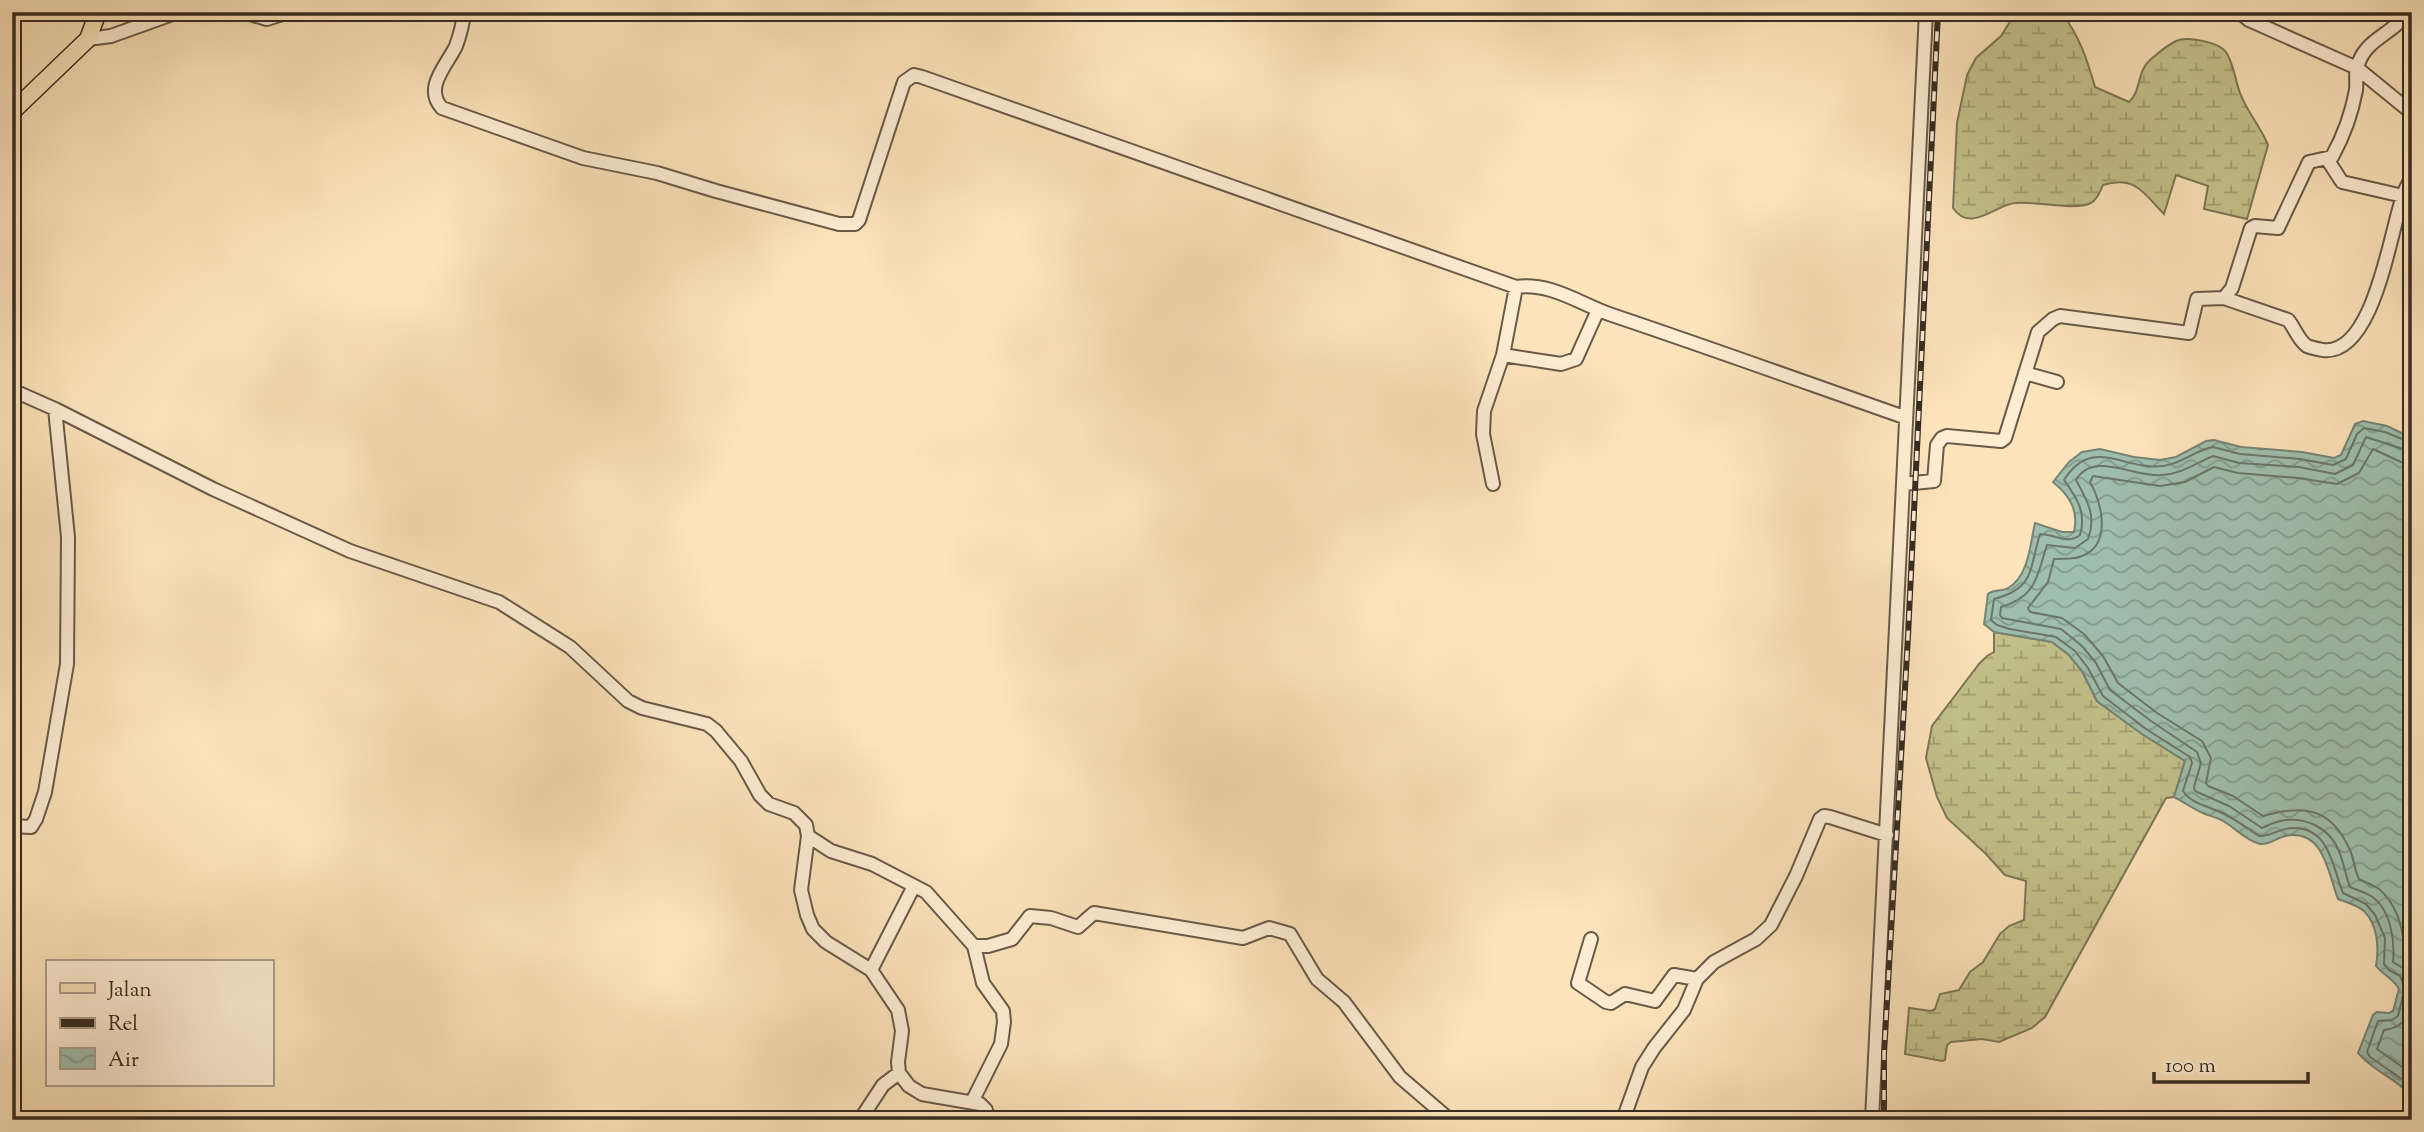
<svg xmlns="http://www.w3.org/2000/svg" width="2424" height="1132" font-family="'Sorts Mill Goudy',serif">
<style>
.wetland{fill:url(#wetland-marsh);stroke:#7e7758;stroke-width:2}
.water{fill:url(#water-waves);stroke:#758476;stroke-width:2}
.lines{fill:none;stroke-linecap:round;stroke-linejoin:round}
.shore{stroke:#6b7668;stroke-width:2}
.minor-casing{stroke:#685a49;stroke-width:16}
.major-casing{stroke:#372c23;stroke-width:19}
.minor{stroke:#feedd3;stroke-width:12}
.major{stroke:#fde4bb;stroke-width:16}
.rail-casing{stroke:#372c23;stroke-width:6}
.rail{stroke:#feedd3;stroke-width:3.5;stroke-dasharray:10;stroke-linecap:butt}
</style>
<defs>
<pattern id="wetland-marsh" width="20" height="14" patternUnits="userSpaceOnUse" patternTransform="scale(1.75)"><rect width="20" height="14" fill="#c4c28c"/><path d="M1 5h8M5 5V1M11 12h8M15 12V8" fill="none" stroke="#a09e72"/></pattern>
<pattern id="water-waves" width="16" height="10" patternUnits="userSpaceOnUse" patternTransform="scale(1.75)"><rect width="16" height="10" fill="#9fbfae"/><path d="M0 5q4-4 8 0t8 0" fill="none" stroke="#829b8d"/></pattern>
</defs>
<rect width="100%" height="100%" fill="#fde4bb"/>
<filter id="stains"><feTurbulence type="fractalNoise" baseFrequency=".00286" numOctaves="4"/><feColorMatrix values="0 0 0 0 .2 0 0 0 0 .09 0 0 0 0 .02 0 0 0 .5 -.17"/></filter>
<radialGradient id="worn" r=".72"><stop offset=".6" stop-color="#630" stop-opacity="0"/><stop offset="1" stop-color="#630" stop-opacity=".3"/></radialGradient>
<!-- wetland -->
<path class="wetland" d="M 2016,12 L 2061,12 C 2079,35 2087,59 2095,87 L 2129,102 C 2141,92 2137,71 2150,60 C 2157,54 2167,45 2176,41 C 2187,36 2219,42 2226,52 C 2234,64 2235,80 2240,93 C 2247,112 2261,127 2268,145 L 2247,219 L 2204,209 L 2208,186 L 2176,175 L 2164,214 C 2144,194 2136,175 2103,185 C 2100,191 2098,199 2091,203 C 2074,211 2036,201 2016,203 C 1995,204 1971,234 1953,208 L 1957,123 L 1967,75 L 1976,58 L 2001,36 Z
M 1994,632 L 2052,642 L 2069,655 L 2082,671 L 2097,701 L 2142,734 L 2185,761 L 2174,797 L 2166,798 L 2045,1017 L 2032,1028 L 1999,1042 L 1982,1039 L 1951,1042 L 1947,1045 L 1945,1060 L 1942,1061 L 1905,1054 L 1909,1008 L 1931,1011 L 1935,1009 L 1940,994 L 1959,990 L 1970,972 L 1983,962 L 2000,934 L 2009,926 L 2024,920 L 2026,881 L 2005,875 L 1986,854 L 1947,818 L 1937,797 L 1926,758 L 1932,726 L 1979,664 L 1987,656 L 1994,652 Z"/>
<!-- water -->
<path class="water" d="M 2363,421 L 2387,426 L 2412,438 L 2412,1097 C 2397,1078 2372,1071 2358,1053 L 2373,1015 L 2377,1012 L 2389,1013 L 2393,1011 L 2399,989 C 2394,979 2383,975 2376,966 C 2379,948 2378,925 2364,911 C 2357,905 2346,902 2338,899 C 2328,873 2324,828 2285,836 C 2277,838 2269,845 2260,844 C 2247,841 2235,828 2223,821 C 2217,817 2209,816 2203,813 C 2193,809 2184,802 2174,797 L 2185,761 L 2142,734 L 2097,701 L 2082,671 L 2069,655 L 2052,642 L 1994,632 L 1984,624 L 1988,594 C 1994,589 2001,592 2008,588 C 2029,576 2030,544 2035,523 L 2062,532 L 2074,532 C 2079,510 2069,495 2053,482 L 2069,462 L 2082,452 L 2100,449 L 2134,457 L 2160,460 L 2176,457 L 2206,441 L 2214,440 L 2241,447 L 2302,452 L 2334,458 L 2341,455 L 2355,424 Z"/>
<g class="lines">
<!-- shore -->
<path class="shore" d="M 2412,443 L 2385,432 L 2364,428 L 2357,434 L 2346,459 L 2333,465 L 2300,459 L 2240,454 L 2213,447 C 2195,450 2182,464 2163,466 C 2123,471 2093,435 2064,480 C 2076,497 2087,512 2080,535 C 2068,545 2054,534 2040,534 C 2029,568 2036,588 1994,599 L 1991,620 L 1997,625 L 2010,629 L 2056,637 L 2075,651 L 2088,668 L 2103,696 L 2146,729 L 2190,757 L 2192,763 L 2183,791 C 2192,805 2213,807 2226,815 C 2238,821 2248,829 2259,836 C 2270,837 2280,828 2292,828 C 2330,827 2332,866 2343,893 L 2366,904 L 2375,915 L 2385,938 L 2384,964 L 2389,970 L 2400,976 L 2405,987 L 2398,1016 L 2392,1020 L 2378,1021 L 2367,1052 L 2370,1057 L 2412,1086
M 2412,452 L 2366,437 L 2353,465 L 2335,474 L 2299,467 L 2239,463 L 2213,456 C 2196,463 2182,474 2162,475 C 2135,478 2093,450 2076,480 C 2087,500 2097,516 2088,539 L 2075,548 L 2047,545 C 2037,575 2037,597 2001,607 L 2000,615 L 2002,618 L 2061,629 L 2082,646 L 2096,663 L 2110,690 L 2151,721 L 2197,752 L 2201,763 L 2194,787 L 2195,791 L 2229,806 L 2262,828 C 2267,826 2272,823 2277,822 C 2304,814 2331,828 2340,854 C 2344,865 2346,876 2350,887 C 2357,890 2364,892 2371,896 C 2391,909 2395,941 2393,962 L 2406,970 L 2412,980
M 2412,463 L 2401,462 L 2373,449 L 2359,473 L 2337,484 L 2298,478 L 2238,473 L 2214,467 L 2185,482 L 2160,486 L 2093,476 L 2090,482 C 2102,502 2112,545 2082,556 C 2074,560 2063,558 2054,559 L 2048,582 L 2028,608 L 2030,612 L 2062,618 L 2084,634 L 2103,656 L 2118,683 L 2157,713 L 2202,741 L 2211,758 L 2206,783 L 2208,786 L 2233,796 L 2263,816 C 2301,805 2330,806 2349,848 C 2354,857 2354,869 2359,879 C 2365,882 2373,885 2379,889 C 2398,905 2404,932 2405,956 L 2412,961
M 2412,1002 C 2407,1019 2402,1028 2384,1030 L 2377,1049 L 2412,1074"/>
<defs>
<path id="minor" d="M 243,12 L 267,19 L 289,12
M 464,12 C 463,24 460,35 456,46 C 447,65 423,88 442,108 L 583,158 L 657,173 L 716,191 L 839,224 L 855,224 L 859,220 L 904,82 L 914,75 L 922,77 L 1516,287 C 1551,282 1580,304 1612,315 C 1710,348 1807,383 1904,417
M 2239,12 L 2249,20 L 2357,68 L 2412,113
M 88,39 L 111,36 L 178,12
M 2327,159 L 2342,182 L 2403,196
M 2224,298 L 2288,320 C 2295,328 2298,340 2307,346 C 2312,348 2318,349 2323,350 C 2374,356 2390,232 2403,196 C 2405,189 2409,183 2412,176
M 1503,355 L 1561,364 L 1576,359 L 1598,310
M 2025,373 L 2057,382
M 12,390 L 55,409 L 213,489 L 350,551 L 499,602 L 570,647 L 628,701 L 642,708 L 707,724 L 716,731 L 741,761 L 760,795 L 769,804 L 794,813 L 806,825 L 808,836 L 801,890 L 807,915 L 813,929 L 826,942 L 871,970 L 898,1010 L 902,1031 L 898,1062 L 899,1073 L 909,1086 L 922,1094 L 980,1104 L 986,1110 L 987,1120
M 1493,484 L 1483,434 L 1484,411 L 1503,355 L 1516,287
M 1903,484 L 1934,481 L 1937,445 L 1942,438 L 1947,436 L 2001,441 L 2005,438 L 2038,332 L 2053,319 L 2060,316 L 2189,333 L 2197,299 L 2224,298 L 2232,288 L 2251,228 L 2255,226 L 2278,228 L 2309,162 L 2332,157 C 2343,137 2352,112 2356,90 C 2357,82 2355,74 2357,68 C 2364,38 2394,35 2407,12
M 12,826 L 31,827 L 36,819 L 45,792 L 67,664 L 68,537 L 55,409
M 808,836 L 831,851 L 872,864 L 926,892 L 974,946 L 988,946 L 1012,939 L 1030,916 L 1051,918 L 1078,927 L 1094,913 L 1243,938 L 1269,928 L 1290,934 L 1317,979 L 1344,1002 L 1400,1077 L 1450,1120
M 1591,939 L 1578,983 L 1606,1002 L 1611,1003 L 1625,994 L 1655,1001 L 1674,975 L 1697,979
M 871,970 L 914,886
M 972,1102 L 1001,1044 L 1004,1022 L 1003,1011 L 983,983 L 974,946
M 860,1120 L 883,1085 L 899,1073
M 1623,1120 L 1642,1067 L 1654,1048 L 1684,1010 L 1697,979 L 1714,962 L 1756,939 L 1771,925 L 1796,876 L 1820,819 L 1824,816 L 1830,817 L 1887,835
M 1872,1120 L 1926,12"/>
<path id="major" d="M 12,112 L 88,39 L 98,12"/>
</defs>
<!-- minor casing -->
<use href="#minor" class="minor-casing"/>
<!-- major casing -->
<use href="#major" class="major-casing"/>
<!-- minor -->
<use href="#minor" class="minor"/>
<!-- major -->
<use href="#major" class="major"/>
<defs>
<path id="rail" d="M 1884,1120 L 1884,1054 L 1908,636 L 1938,12"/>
</defs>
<!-- rail casing -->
<use href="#rail" class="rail-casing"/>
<!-- rail -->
<use href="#rail" class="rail"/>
</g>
<!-- margin -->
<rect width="2424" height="1132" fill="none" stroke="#fde4bb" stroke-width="42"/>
<rect x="14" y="14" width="2396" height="1104" fill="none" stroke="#372c23" stroke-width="3.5"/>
<rect x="21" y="21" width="2382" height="1090" fill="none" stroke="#372c23" stroke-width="2"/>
<!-- legend -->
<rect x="46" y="960" width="228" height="126" fill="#feedd3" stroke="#aea08d" stroke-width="2"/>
<rect x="60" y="983" width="35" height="10" fill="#fde4bb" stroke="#aea08d" stroke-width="2"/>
<text x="108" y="996" font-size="21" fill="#372c23">Jalan</text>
<rect x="60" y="1018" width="35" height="10" fill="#372c23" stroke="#aea08d" stroke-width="2"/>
<text x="108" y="1030" font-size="21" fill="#372c23">Rel</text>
<rect x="60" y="1048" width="35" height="21" fill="url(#water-waves)" stroke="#aea08d" stroke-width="2"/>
<text x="108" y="1066" font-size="21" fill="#372c23">Air</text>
<!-- scale -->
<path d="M2154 1072v10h154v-10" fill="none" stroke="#372c23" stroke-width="3.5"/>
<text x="2165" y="1072" font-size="21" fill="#372c23" stroke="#feedd3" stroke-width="5" paint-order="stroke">100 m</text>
<rect width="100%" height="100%" filter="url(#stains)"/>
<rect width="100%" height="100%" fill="url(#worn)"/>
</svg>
